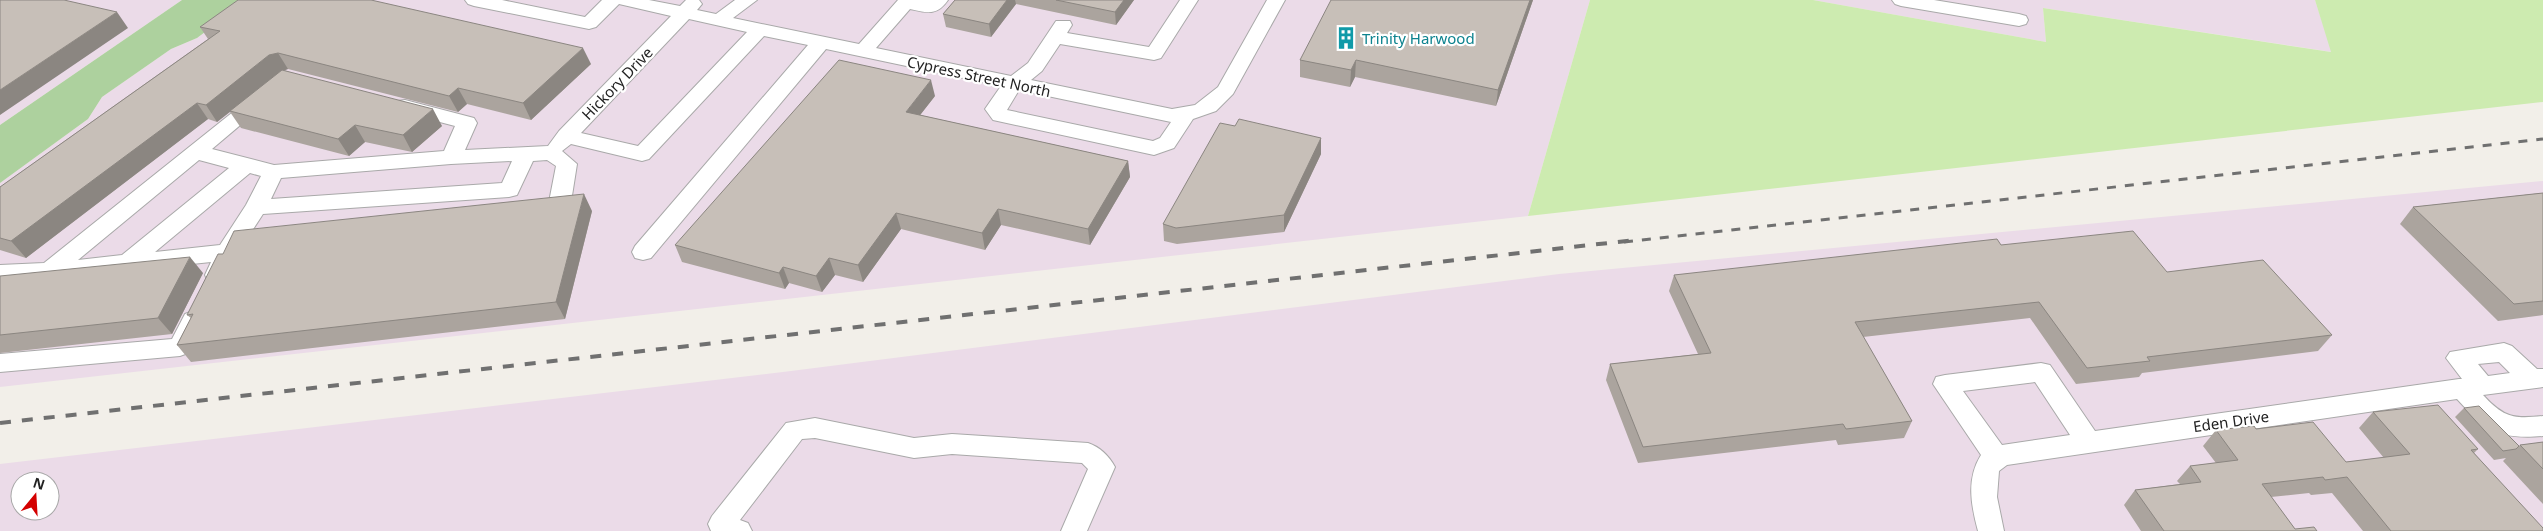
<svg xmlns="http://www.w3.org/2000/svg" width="2543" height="531" font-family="'Noto Sans',sans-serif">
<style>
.industrial{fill:#ebdbe8;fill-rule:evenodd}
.grass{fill:#cdebb0}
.forest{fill:#add19e}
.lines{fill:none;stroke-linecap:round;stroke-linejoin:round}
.minor-casing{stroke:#a9a9a9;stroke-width:2}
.minor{fill:#fff;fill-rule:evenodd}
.rail-far1{stroke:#707070;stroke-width:3;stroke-dasharray:9 9;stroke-linecap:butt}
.rail{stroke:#707070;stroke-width:4;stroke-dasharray:11 11;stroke-linecap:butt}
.wall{fill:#aba49e}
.shaded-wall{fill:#8b8681}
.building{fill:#c7bfb8;stroke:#8b8681}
.labels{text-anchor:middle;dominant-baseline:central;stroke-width:4.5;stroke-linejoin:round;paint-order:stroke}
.culture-label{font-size:15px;fill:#0d838f;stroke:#fff;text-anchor:start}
.street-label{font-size:15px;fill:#222;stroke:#fff}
</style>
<rect width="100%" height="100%" fill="#f2efe9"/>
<!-- industrial -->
<path class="industrial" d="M 0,0 L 182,0 L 0,125 Z
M 248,0 L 1590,0 L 1528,216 L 0,387 L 0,183 L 88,119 L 102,97 L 171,49 L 197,38 Z
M 1813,0 L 2315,0 L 2332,52 L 2043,8 L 2046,42 Z
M 2543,181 L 2543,531 L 0,531 L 0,464 L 783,372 L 1559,274 ZM 20,481 L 50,481 L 50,511 L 20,511 Z"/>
<!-- grass -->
<path class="grass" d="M 1590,0 L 1813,0 L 2046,42 L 2043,8 L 2331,52 L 2315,0 L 2543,0 L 2543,102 L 1528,216 Z"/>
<!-- forest -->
<path class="forest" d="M 182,0 L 248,0 L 197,38 L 171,49 L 102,97 L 88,119 L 0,183 L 0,125 Z"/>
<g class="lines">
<defs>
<path id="minor" d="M 465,0 L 502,0 L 585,17 L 602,0 L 649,0 L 680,6 L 686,0 L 699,0 L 702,4 L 697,10 L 716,14 L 735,0 L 757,0 L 733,18 L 859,44 L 898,0 L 948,0 C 937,16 928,13 910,9 L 876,48 L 1011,76 L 1028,63 L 1056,21 L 1070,21 L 1072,25 L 1067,33 L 1149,47 L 1180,0 L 1198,0 L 1161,58 L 1154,60 L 1060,44 L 1042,71 L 1031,80 L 1172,109 L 1195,105 L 1218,87 L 1267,0 L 1285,0 L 1233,94 L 1216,111 L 1193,119 L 1174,148 L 1154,155 L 993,120 L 985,109 L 1001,86 L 826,49 L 651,258 L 643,260 L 635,258 L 632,252 L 635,246 L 808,45 L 764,36 L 649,159 L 642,161 L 571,144 L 562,151 L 577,164 L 571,202 L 568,207 L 560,209 L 552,207 L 549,202 L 556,166 L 547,160 L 533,161 L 517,195 L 509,197 L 263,214 L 237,254 L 224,281 L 216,283 L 208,281 L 205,275 L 211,262 L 49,279 L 0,281 L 0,265 L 44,263 L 253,96 L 260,94 L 267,96 L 270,100 L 212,149 L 274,165 L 444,151 L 455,126 L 398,111 L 395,106 L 398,101 L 405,100 L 474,118 L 477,123 L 465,150 L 548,146 L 559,131 L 671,16 L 619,4 L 596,27 L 589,29 L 474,6 L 468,4 ZM 689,19 L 747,32 L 638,146 L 581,133 ZM 1019,90 L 1171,122 L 1160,138 L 1153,141 L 1007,110 ZM 199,160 L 229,168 L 122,255 L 78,260 ZM 512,161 L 502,183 L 271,199 L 281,178 L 451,164 ZM 250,173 L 261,176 L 246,205 L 220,245 L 155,252 Z
M 1892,0 L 1934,0 L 2019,14 L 2026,16 L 2028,20 L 2026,24 L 2019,26 L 1901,6 L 1895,4 Z
M 193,311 L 201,314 L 205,320 L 188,353 L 180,356 L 0,372 L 0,354 L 172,339 L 185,314 Z
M 2504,343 L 2512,346 L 2537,369 L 2543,369 L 2543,387 L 2483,395 C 2504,418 2514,419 2543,416 L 2543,436 C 2500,440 2485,430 2457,399 L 2007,465 L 1999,471 L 1997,497 L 2004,531 L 1978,531 C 1971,505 1966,479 1981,455 L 1933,384 L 1936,377 L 1945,375 L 2041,363 L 2050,365 L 2095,431 L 2459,379 L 2462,379 L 2446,358 L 2450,352 ZM 2499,362 L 2510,373 L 2488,376 L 2478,364 ZM 2035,382 L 2070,435 L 2002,445 L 1963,391 Z
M 815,418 L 914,438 L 952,434 L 1088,443 C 1100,447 1109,456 1115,467 L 1087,531 L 1061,531 L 1088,469 L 1082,463 L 952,454 L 914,458 L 815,438 L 802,439 L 740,520 L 748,523 L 752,531 L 711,531 L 708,524 L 712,516 L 786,423 Z"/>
</defs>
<!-- minor casing -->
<use href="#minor" class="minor-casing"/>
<!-- minor -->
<use href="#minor" class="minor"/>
<!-- rail-far1 -->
<path class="rail-far1" d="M 1624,242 L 2543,139"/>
<!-- rail -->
<path class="rail" d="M 0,423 L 1635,240"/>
</g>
<!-- wall -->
<path class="wall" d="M 955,0 L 1134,0 L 1116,25 L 1016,4 L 991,37 L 946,27 L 943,14 Z
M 1533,0 L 1496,106 L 1355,77 L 1350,87 L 1300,77 L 1300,60 Z
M 200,27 L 591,64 L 531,120 L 467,104 L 458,112 L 288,69 L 284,70 L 442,126 L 412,152 L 365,142 L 349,156 L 241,128 L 230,112 L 217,122 L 208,119 L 26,258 L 0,250 L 0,187 L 208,39 Z
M 935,96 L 920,115 L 1128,161 L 1130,177 L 1090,245 L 1001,225 L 985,250 L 901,229 L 863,282 L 835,275 L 822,292 L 789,283 L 785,289 L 682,262 L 675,245 Z
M 1235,126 L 1321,138 L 1321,154 L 1284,232 L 1177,244 L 1164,241 L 1163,224 Z
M 2543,193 L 2543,315 L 2498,321 L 2400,224 L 2413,207 Z
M 592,211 L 565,319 L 191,362 L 177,345 L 191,318 L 187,315 Z
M 2001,245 L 2167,272 L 2332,335 L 2318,351 L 2142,373 L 2139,377 L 2076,384 L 2030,318 L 1863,337 L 1912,421 L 1904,438 L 1838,445 L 1836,440 L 1638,463 L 1606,380 L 1610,364 L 1698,354 L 1669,291 L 1674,275 Z
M 203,273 L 172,334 L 0,353 L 0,276 Z
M 2464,408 L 2519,446 L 2520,445 L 2543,442 L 2543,504 L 2503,461 L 2506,458 L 2494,460 L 2455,417 Z
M 2373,412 L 2478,449 L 2474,453 L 2543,531 L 2363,531 L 2332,493 L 2311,495 L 2309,493 L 2271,497 L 2295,529 L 2317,531 L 2141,531 L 2124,505 L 2135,490 L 2180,484 L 2177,481 L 2190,466 L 2216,463 L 2203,446 L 2216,430 L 2256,429 L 2346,462 L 2384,458 L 2359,428 Z"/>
<!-- shaded-wall -->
<path class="shaded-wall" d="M 1007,0 L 1015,0 L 1016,4 L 991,37 L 989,24 Z
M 1124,0 L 1134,0 L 1116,25 L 1115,12 Z
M 1530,0 L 1533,0 L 1496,106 L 1498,90 Z
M 117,12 L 128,28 L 0,115 L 0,90 Z
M 583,48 L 591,64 L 531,120 L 523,103 Z
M 278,53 L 288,69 L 280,72 L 217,122 L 206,105 L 269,55 Z
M 1356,60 L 1355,77 L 1350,87 L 1351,70 Z
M 931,80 L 935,96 L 910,128 L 906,112 Z
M 458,88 L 467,104 L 458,112 L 449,96 Z
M 197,103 L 208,119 L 26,258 L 11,241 Z
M 433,109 L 442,126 L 412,152 L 403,135 Z
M 355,125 L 365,142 L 349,156 L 338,139 Z
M 1321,138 L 1321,154 L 1284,232 L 1284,215 Z
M 1128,161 L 1130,177 L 1090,245 L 1088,229 Z
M 584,194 L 592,211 L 565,319 L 556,302 Z
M 998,209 L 1001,225 L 985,250 L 982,233 Z
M 896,213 L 901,229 L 863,282 L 858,265 Z
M 190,257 L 203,273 L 172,334 L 158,318 Z
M 829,258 L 835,275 L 822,292 L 816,276 Z
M 783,267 L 789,283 L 785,289 L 779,273 Z"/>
<!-- building -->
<path class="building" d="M 0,0 L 64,0 L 117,12 L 0,90 Z
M 238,0 L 371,0 L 583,48 L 523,103 L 458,88 L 449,96 L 278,53 L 269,55 L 206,105 L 197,103 L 11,241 L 0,238 L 0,187 L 220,31 L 200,27 Z
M 955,0 L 1007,0 L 989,24 L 943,14 Z
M 1056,0 L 1124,0 L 1115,12 Z
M 1331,0 L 1530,0 L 1498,90 L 1356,60 L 1351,70 L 1300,60 Z
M 839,60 L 931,80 L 906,112 L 1128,161 L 1088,229 L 998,209 L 982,233 L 896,213 L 858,265 L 829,258 L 816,276 L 783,267 L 779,273 L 675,245 Z
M 282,70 L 433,109 L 403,135 L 355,125 L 338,139 L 230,111 Z
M 1239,119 L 1321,138 L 1284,215 L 1176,228 L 1163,224 L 1220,123 L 1235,126 Z
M 2543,193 L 2543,301 L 2514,304 L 2413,207 Z
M 584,194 L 556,302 L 177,345 L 193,314 L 187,315 L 218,254 L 223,254 L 234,231 Z
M 2133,231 L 2167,272 L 2263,260 L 2332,335 L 2147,357 L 2150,361 L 2087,368 L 2039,302 L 1855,322 L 1912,421 L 1846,429 L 1843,424 L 1643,447 L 1610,364 L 1711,353 L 1674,275 L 1997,239 L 2001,245 Z
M 190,257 L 158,318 L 0,335 L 0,276 Z
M 2438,405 L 2478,449 L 2471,450 L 2543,528 L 2543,531 L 2391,531 L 2347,477 L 2325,480 L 2323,477 L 2262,484 L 2295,529 L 2314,527 L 2317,531 L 2164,531 L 2135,490 L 2201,482 L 2190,466 L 2238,460 L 2216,430 L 2254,426 L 2256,429 L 2313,422 L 2346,462 L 2410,454 L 2373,412 Z
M 2479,406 L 2519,446 L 2516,449 L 2503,451 L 2464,408 Z
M 2543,442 L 2543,469 L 2520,445 Z"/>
<!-- icons -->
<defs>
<symbol id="building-bare" viewBox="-9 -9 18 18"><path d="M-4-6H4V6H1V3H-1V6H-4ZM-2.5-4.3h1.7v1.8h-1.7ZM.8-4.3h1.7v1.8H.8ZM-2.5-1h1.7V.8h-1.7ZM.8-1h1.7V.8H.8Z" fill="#0f9aa8" stroke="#fff" stroke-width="2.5" paint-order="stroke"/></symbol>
</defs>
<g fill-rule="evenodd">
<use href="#building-bare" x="1330" y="22" width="32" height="32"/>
</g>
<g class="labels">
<!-- culture labels -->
<g class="culture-label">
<text x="1362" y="38">Trinity Harwood</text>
</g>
<!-- street labels -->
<g class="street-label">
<text transform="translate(979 76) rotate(12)">Cypress Street North</text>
<text transform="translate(617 83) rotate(-46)">Hickory Drive</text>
<text transform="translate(2231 421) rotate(-8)">Eden Drive</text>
</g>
</g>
<!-- north arrow -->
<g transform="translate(35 496) rotate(18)"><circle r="24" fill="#ffffff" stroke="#a7a7a7"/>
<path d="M0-4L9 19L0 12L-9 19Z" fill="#d40000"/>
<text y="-8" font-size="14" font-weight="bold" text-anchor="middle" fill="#222222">N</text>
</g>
</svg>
